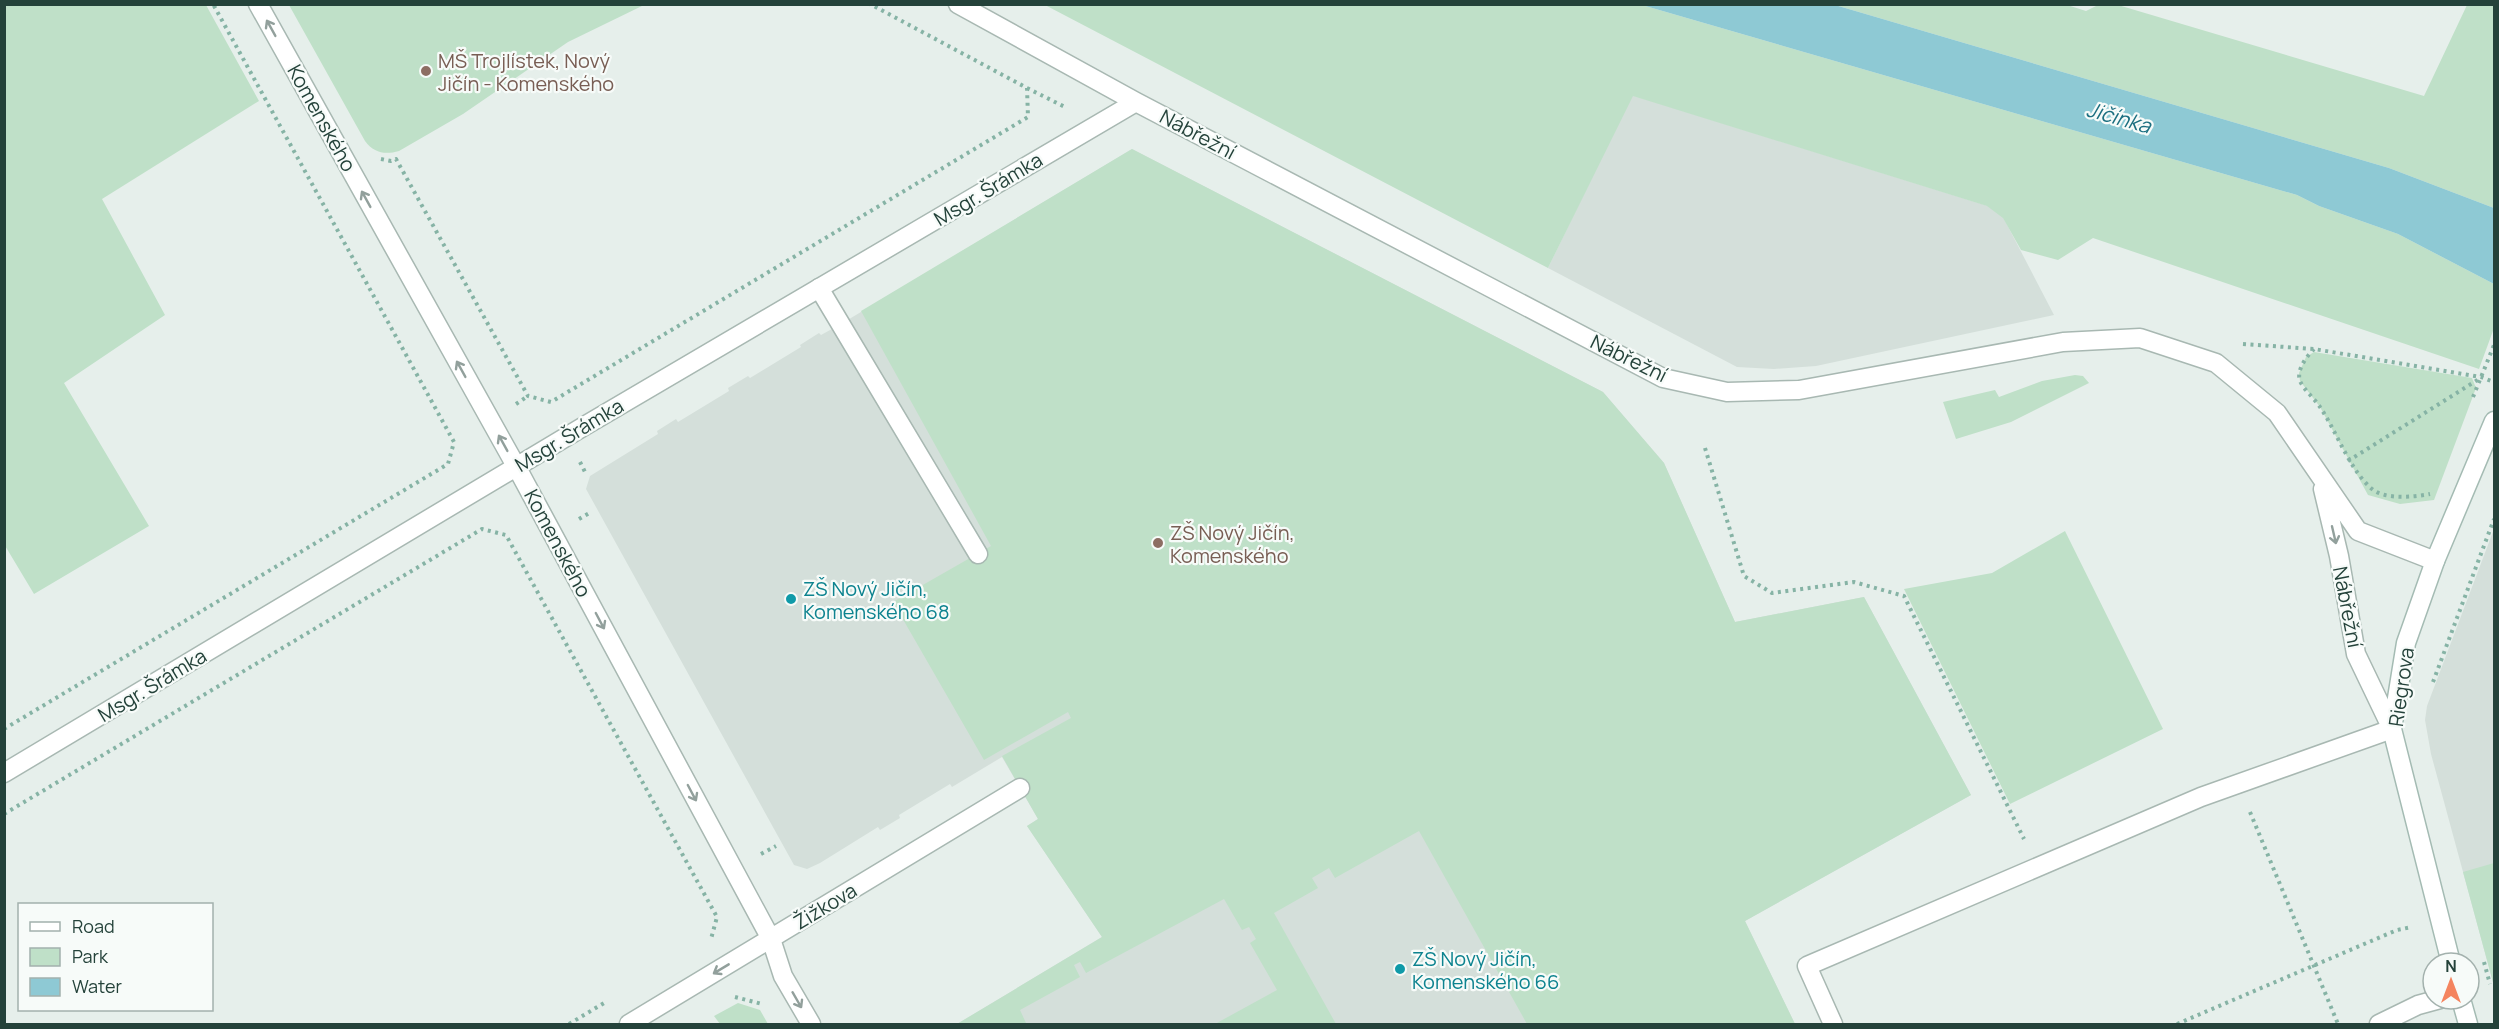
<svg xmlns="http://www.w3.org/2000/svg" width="2499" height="1029" font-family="Manrope,sans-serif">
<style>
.built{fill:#d4dfda}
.green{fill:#bfe0c8}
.water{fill:#8ec9d4}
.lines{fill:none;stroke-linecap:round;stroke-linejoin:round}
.lane-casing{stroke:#a8b8b2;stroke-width:21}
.street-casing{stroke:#a8b8b2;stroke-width:21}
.secondary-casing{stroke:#a4bbb3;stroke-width:21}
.path{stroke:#86b3a5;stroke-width:4;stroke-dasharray:3 4.5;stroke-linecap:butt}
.lane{stroke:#fff;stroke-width:18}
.street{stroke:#fff;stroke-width:18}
.secondary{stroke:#fff;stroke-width:18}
.oneway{stroke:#92a09c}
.education-dot{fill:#8d6e63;stroke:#f7fbf9;stroke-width:2}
.culture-dot{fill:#0f9aa8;stroke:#f7fbf9;stroke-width:2}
.labels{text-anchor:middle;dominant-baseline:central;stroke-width:4.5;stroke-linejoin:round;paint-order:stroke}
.education-label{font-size:20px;fill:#785e54;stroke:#f7fbf9;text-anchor:start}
.street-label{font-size:20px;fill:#24423a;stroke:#f7fbf9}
.culture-label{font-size:20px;fill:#0d838f;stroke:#f7fbf9;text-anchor:start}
.water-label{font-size:21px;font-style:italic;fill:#1c6f80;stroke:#f7fbf9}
</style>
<rect width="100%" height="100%" fill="#e6efeb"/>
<!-- built -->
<path class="built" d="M 1632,95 L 1988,206 L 2003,217 L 2054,315 L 1816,366 L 1774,369 L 1737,367 L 1548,268 Z
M 1132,149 L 1603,392 L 1664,463 L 1735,622 L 1864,597 L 1971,795 L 1745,921 L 1795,1024 L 957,1024 L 1102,937 L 1027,826 L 1038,819 L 1002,757 L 952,787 L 950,784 L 899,815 L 900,818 L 880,830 L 878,827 L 820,863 L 807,869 L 794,865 L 586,489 L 590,476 L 658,434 L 657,431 L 676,419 L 678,422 L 729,391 L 728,388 L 748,376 L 750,378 L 801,347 L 800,345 L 819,333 L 821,335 L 841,324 Z
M 2494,529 L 2494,986 L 2431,754 L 2425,720 L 2427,706 Z"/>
<!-- green -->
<path class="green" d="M 2064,4 L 2086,11 L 2098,5 L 2118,5 L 2424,96 L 2467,5 L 2494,5 L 2494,208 L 2389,168 L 1835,5 Z
M 4,5 L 206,5 L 259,101 L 102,199 L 165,315 L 64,383 L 149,526 L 34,594 L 4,544 Z
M 289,5 L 644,5 L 568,42 L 463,114 L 399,151 C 385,155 374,153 365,141 Z
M 1045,5 L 1642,5 L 2297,195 L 2319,206 L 2398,234 L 2494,284 L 2494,328 L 2479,369 L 2093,238 L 2058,260 L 2021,250 L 2003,218 L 1987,206 L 1633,96 L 1548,268 Z
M 1132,149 L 1603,392 L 1664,463 L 1735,622 L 1864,597 L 1971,795 L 1745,921 L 1795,1024 L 1527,1024 L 1419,831 L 1335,878 L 1329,868 L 1312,878 L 1318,888 L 1274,913 L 1336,1024 L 1215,1024 L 1277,990 L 1250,943 L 1256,939 L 1249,927 L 1242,930 L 1224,899 L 1086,973 L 1080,962 L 1074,965 L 1080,977 L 1020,1010 L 1026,1023 L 1024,1024 L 957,1024 L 1102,937 L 1027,826 L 1038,819 L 1002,756 L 1071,718 L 1068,712 L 984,760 L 893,602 L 991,546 L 861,311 Z
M 2314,352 L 2472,378 L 2476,388 L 2434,500 L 2400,504 L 2368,495 L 2320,407 L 2300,381 L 2299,373 L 2306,357 Z
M 2075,375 L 2083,376 L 2089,383 L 2011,422 L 1956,439 L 1943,402 L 1995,390 L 1999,397 L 2042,381 Z
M 2065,531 L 2163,729 L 2010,804 L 1904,589 L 1992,573 Z
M 2494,863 L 2494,986 L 2463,872 Z
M 738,1003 L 760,1010 L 768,1024 L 720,1024 L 714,1016 Z"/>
<!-- water -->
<path class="water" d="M 1642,5 L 1835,5 L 2389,168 L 2494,208 L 2494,284 L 2398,234 L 2319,206 L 2297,195 Z"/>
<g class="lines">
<defs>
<path id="lane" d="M 819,288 L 978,554
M 1833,1024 L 1807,966 L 2201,797 L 2392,729"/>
<path id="street" d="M 258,4 L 516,466 L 771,939 L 783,976 L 811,1024
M 958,4 L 1136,102 L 1663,378 L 1727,392 L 1799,390 L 2063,342 L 2140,338 L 2216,363 L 2277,413 L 2358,531 L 2435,561
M 2323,489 L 2339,556 L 2356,654 L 2392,729
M 4,773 L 581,428 L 1136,102
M 629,1024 L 1020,788
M 2379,1024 L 2418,1005 L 2440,999"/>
<path id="secondary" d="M 2451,963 L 2392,729 L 2406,643 L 2435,561 L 2494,421
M 2461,999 L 2468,1024"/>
</defs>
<!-- lane casing -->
<use href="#lane" class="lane-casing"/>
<!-- street casing -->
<use href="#street" class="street-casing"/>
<!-- secondary casing -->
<use href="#secondary" class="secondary-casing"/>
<!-- path -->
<path class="path" d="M 1027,88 L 1067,108
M 381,159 L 391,161 L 396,159 L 528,396 L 551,402 L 1028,117 L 1027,88 L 870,4
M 2243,344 L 2314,349 L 2481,377 L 2494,382
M 2314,349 C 2307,356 2296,370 2300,381 C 2304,390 2315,399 2320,407 C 2337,432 2349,469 2372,489 C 2385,500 2414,497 2430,494
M 2473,397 L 2494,345
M 516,404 L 528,396
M 1705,448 L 1744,576 L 1772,593 L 1854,582 L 1904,596 L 2024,839
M 2348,461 L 2479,379
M 580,462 L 585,472
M 579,519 L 591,512
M 2433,682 L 2494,519
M 4,729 L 448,464 L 454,442 L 213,4
M 2250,812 L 2338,1024
M 4,814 L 482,529 L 506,535 L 717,917 L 711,939
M 761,854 L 776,846
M 2484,962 L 2490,984
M 735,997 L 762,1004
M 569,1024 L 604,1003
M 2177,1024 L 2397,930 L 2412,927"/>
<!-- lane -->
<use href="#lane" class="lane"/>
<!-- street -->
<use href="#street" class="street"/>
<!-- secondary -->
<use href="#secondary" class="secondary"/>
</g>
<!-- one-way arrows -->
<defs><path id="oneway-shaft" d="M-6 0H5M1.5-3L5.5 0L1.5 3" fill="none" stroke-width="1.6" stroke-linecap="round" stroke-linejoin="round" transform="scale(1.5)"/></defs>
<g class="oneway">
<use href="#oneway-shaft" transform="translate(271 28) rotate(-119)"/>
<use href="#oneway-shaft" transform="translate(366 199) rotate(-119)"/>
<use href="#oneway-shaft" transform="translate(461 369) rotate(-119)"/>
<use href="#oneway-shaft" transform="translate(503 443) rotate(-119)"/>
<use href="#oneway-shaft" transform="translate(2334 535) rotate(77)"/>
<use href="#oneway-shaft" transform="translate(600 621) rotate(62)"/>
<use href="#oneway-shaft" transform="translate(692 793) rotate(62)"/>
<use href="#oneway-shaft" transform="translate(721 969) rotate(149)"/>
<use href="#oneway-shaft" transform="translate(797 1000) rotate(60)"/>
</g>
<!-- markers -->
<g class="education-dot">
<circle cx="426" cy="71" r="6"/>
<circle cx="1158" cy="543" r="6"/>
</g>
<g class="culture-dot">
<circle cx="791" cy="599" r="6"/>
<circle cx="1400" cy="969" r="6"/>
</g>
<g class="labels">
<!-- education labels -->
<g class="education-label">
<text x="438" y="60">MŠ Trojlístek, Nový<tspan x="438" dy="23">Jičín - Komenského</tspan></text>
<text x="1170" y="532">ZŠ Nový Jičín,<tspan x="1170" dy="23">Komenského</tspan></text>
</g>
<!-- street labels -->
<g class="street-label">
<text transform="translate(322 118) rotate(61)">Komenského</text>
<text transform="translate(1198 134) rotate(28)">Nábřežní</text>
<text transform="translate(988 189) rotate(-31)">Msgr. Šrámka</text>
<text transform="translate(1629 358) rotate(26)">Nábřežní</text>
<text transform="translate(569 435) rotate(-31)">Msgr. Šrámka</text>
<text transform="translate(558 543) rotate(62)">Komenského</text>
<text transform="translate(2348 607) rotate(79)">Nábřežní</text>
<text transform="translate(152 685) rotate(-31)">Msgr. Šrámka</text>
<text transform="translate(2401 687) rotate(-82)">Riegrova</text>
<text transform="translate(825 906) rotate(-31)">Žižkova</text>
</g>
<!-- culture labels -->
<g class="culture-label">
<text x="803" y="588">ZŠ Nový Jičín,<tspan x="803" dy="23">Komenského 68</tspan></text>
<text x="1412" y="958">ZŠ Nový Jičín,<tspan x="1412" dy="23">Komenského 66</tspan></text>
</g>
<!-- water labels -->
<g class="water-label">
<text transform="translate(2119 117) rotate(16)">Jičínka</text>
</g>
</g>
<!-- border -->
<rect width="2499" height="1029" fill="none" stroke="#24423a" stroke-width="12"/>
<!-- legend -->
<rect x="18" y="903" width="195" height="108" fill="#f7fbf9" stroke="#a3b1ad" stroke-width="1.5"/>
<rect x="30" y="922" width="30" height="9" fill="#ffffff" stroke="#a3b1ad" stroke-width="1.5"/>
<text x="72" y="933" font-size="18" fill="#24423a">Road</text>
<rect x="30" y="948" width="30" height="18" fill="#bfe0c8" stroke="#a3b1ad" stroke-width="1.5"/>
<text x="72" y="963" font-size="18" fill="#24423a">Park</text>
<rect x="30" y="978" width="30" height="18" fill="#8ec9d4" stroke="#a3b1ad" stroke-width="1.5"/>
<text x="72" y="993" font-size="18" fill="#24423a">Water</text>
<!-- north arrow -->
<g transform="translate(2451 981)"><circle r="28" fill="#f7fbf9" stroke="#a3b1ad" stroke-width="1.5"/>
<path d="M0-4.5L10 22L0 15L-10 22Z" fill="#f4845f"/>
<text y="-9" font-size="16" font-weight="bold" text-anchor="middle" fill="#24423a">N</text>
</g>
</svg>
